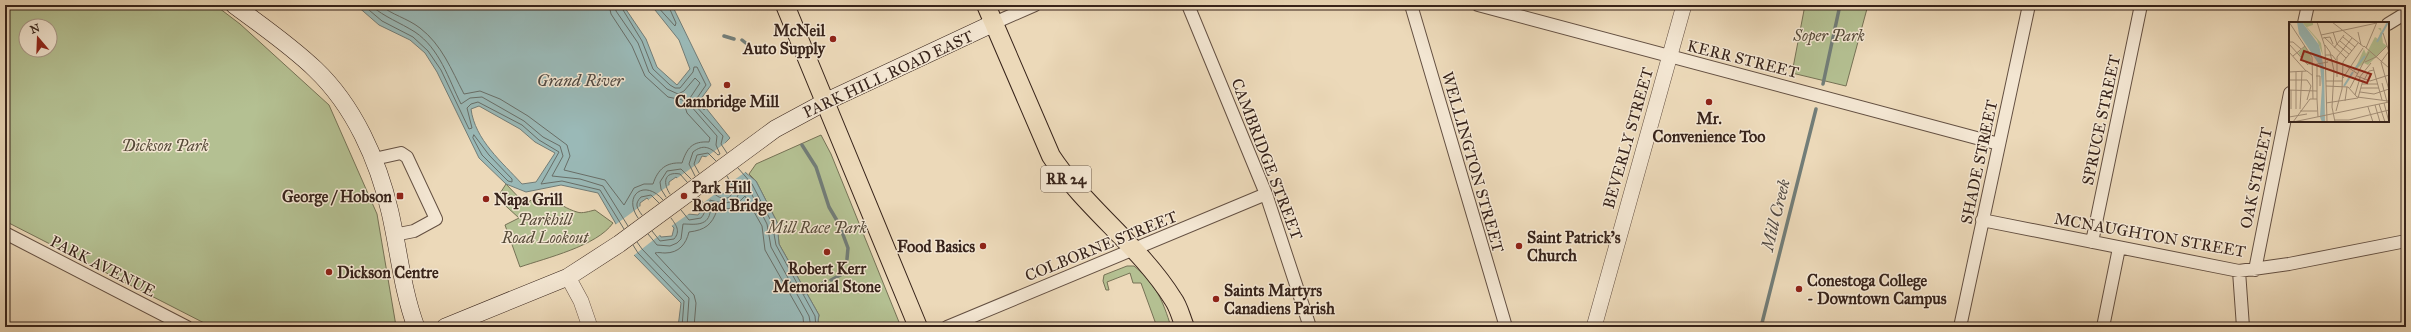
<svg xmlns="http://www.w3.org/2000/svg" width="2411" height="332" font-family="'IM FELL Great Primer',serif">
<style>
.green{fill:#b4c092;stroke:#767256;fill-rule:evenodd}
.water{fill:#9ab9b7;stroke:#727d78;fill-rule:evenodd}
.pier{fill:#ecd9b9}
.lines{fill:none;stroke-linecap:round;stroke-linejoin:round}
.shore{stroke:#686e68;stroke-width:1}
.stream{stroke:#727d78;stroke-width:3.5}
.minor-casing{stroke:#645042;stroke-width:14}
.tertiary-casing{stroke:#645042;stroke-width:16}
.secondary-casing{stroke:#37231a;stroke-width:18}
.primary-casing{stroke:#37231a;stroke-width:20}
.minor{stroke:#f3e6d2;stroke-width:12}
.tertiary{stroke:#f3e6d2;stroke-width:15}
.secondary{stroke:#f3e6d2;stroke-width:17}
.primary{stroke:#ecd9b9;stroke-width:18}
.poi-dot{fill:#8f2418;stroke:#f3e6d2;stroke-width:1.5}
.labels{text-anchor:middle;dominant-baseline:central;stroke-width:3;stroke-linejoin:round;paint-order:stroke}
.shield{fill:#f3e6d2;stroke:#6f5e51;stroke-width:1}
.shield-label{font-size:15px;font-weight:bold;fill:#37231a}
.poi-label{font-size:16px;font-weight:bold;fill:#37231a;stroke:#f3e6d2;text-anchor:start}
.park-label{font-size:16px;font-style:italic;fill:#564a38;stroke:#f3e6d2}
.street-label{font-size:16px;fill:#37231a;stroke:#f3e6d2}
.water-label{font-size:17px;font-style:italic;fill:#504841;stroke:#f3e6d2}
.inset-river{fill:none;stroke:#9ab9b7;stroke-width:2}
.inset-road{fill:none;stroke:#a49079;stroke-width:1}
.view{fill:#8f2418;fill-opacity:0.15;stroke:#8f2418;stroke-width:2}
.inset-edge{fill:none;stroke:#37231a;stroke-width:2}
</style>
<rect width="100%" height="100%" fill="#ecd9b9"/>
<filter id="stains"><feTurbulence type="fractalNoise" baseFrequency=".005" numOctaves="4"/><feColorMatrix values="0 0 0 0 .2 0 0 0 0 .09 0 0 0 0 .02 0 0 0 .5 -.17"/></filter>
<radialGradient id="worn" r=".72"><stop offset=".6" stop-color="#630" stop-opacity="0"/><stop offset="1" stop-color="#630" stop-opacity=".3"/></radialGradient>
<!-- green -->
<path class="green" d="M 5,5 L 215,5 L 240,24 L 329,105 L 377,214 L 396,326 L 212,327 L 5,221 ZM 26,26 L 50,26 L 50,50 L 26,50 Z
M 1805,5 L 1868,5 L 1846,86 L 1792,73 Z
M 821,135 L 831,154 L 901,327 L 821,327 L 818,321 L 819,315 L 779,244 L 777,222 L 756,181 L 749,174 L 756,164 Z
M 506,184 L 525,204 C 547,188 556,206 577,212 C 582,214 590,211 595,210 L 613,223 C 597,246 546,258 520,267 L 505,225 L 519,218 L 497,198 Z
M 1127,266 L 1134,266 C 1156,284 1163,301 1171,327 L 1157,327 L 1141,283 L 1133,283 L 1130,273 L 1107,282 L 1109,290 L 1106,290 L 1103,281 L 1104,275 Z"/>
<!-- water -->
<path class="water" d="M 356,5 L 623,5 L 646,39 L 657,67 L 677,85 L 690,69 L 679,40 L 651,5 L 672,5 L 711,85 L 698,103 L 704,110 L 706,108 L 730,138 L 725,143 L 746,173 L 756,181 L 777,222 L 779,244 L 819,315 L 818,321 L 821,327 L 678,327 L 681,303 L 634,255 L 598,193 L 561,185 L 526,192 L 506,184 L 479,158 L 437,72 L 425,53 L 410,40 L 379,25 ZM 479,106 L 520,129 L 535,142 L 555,153 L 536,182 L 522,184 C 502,162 475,140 471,109 ZM 702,156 L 707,157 L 729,184 L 730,189 L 726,194 L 717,192 L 698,164 ZM 676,177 L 701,205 L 701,211 L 698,215 L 688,214 L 669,185 L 669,182 ZM 647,198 L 674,228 L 672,236 L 661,237 L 640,206 L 640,203 Z"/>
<!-- pier -->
<path class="pier" d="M 732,138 L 727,143 L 747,171 L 727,185 L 705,158 Z
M 700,162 L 719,191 L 699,206 L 676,179 Z
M 671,184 L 690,213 L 670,227 L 648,200 Z
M 642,205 L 661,234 L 633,256 L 615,225 Z"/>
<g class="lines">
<!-- shore -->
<path class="shore" d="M 363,5 L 382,21 L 413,37 L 428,51 L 441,70 L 469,129 L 472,128 L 467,108 L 471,104 L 478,102 L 522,125 L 539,140 L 559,152 L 541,184 L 562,181 L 600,190 L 624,229
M 370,5 C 386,18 399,22 415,32 C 440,49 448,78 461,104 L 470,98 L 482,97 L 524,121 L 543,137 L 560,146 L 563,156 L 552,176 L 580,179 L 603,186 L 628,226
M 380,5 C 392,15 407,18 420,28 C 442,45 451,69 464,94 L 480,91 L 500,99 L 528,116 L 567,145 L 570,156 L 564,170 L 605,180 L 624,205 L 634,188 L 644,184 L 653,184 C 658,169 666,162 682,163 C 687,148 692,141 709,142 L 710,138 L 687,113 L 683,100 L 668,97 L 645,76 L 632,46 L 611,14 L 609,5
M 615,5 L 616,11 L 638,43 L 649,72 L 667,89 L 678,94 L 684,91 L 695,78 L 700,83 L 690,98 L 690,105 L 717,136 L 716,145 L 720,154 L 718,155 C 710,147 703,144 693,152 L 689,164 L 695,176
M 620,5 L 642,41 L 653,69 L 670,85 L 675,88 L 680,88 L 693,72 L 694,67 L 697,67 L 706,85 L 695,101 L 695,105 L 723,136 L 721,144 L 727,153
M 656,5 L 675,26 L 676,23 L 668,5
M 474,135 L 489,155 L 512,179 L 512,182 L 508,181 L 482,155 L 473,138 Z
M 738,168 L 752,184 L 772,223 L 776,245 L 815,316 L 816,327
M 699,173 L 694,164 L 697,155 L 708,153 L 716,161
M 710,189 C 717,199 730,204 734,189 L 727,176
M 670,194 C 663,184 663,171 680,174 L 687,182
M 666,197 L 661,189 L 660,182 L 667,171 L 681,169 L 691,179
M 681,210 L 689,220 L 701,218 C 708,210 705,204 699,197
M 642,215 C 637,208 634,204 641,197 L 651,195 L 659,203
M 638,218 C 622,195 645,178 663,200
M 652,231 L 660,241 L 674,239 C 681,231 676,225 671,218
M 648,234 L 657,245 L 670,246 L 677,243 L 681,239 L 683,224 C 693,224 707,227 710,213 C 711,208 709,204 710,200 C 726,205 743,205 738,182 L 741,180 L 748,187 L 767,224 L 771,247 L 809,316 L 811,327
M 637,242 L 642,249 L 689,298 L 687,327
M 633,245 L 638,253 L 684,301 L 682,327
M 694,327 L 696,303 L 694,295 L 655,253 C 659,252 661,253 665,253 C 679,253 686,244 689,232 C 705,230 712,225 717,210 L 733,208 L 745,196 L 762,226 L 765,250 L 803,317 L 804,327"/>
<!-- stream -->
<path class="stream" d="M 724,36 L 734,39
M 742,40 L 747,44
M 1823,84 L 1840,5
M 802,145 L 816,167 L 829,207 L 839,224 L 848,248 L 847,259
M 831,280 L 846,272
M 818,286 L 823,283
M 804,293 L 815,287
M 1761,327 L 1816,109"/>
<defs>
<path id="minor" d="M 1188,5 L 1266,194 L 1310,327
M 1411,5 L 1506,327
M 1478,5 L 1999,144
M 994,23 L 1035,5
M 2304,23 L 2308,5
M 2388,24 L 2406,13
M 374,159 L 401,153 L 407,157 L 436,219 L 414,231 L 394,235
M 1982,220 L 2239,271 L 2289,264 L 2406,241
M 5,233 L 187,327
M 2092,242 L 2141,5
M 2255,270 L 2290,93
M 2239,271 L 2243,327
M 947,327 L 1266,194
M 1960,327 L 2029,5
M 2103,327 L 2119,248"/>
<path id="tertiary" d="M 568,277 L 581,301 L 590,327
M 1594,327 L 1684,5"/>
<path id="secondary" d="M 234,5 C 262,26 290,45 315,69 C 354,106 378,160 390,212 C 399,251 402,289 416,327
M 445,327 L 568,277 L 619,244 L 775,129 L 825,102 L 994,23"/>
<path id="primary" d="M 785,5 L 918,327
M 986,5 L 1051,156 C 1086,209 1140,246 1173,299 C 1179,307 1181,318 1185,327"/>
</defs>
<!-- minor casing -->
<use href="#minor" class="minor-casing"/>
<!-- tertiary casing -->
<use href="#tertiary" class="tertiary-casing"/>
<!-- secondary casing -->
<use href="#secondary" class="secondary-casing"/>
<!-- primary casing -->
<use href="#primary" class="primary-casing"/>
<!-- minor -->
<use href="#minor" class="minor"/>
<!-- tertiary -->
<use href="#tertiary" class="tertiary"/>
<!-- secondary -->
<use href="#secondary" class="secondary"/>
<!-- primary -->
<use href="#primary" class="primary"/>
</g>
<!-- markers -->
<g class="poi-dot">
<circle cx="833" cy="39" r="4"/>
<circle cx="727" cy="85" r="4"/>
<circle cx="1709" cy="102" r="4"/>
<rect x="396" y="192" width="8" height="8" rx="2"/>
<circle cx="684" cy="196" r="4"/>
<circle cx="486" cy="199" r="4"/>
<circle cx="983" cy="246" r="4"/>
<circle cx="1519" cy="246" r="4"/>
<circle cx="827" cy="252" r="4"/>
<circle cx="329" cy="272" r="4"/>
<circle cx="1799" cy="289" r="4"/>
<circle cx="1216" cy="299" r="4"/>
</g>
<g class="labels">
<!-- shield labels -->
<rect class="shield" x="1041" y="166" width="50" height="26" rx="3"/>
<g class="shield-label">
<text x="1066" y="179">RR 24</text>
</g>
<!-- poi labels -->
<g class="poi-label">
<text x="825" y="30" text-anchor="end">McNeil<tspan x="825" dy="18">Auto Supply</tspan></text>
<text x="727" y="101" text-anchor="middle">Cambridge Mill</text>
<text x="1709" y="118" text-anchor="middle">Mr.<tspan x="1709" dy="18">Convenience Too</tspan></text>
<text x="692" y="187">Park Hill<tspan x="692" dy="18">Road Bridge</tspan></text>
<text x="392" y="196" text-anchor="end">George / Hobson</text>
<text x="494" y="199">Napa Grill</text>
<text x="1527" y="237">Saint Patrick's<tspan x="1527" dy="18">Church</tspan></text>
<text x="975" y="246" text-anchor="end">Food Basics</text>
<text x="827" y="268" text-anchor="middle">Robert Kerr<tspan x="827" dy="18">Memorial Stone</tspan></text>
<text x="337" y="272">Dickson Centre</text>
<text x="1807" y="280">Conestoga College<tspan x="1807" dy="18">- Downtown Campus</tspan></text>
<text x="1224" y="290">Saints Martyrs<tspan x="1224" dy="18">Canadiens Parish</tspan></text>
</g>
<!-- park labels -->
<g class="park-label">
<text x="1829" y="35">Soper Park</text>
<text x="165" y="145">Dickson Park</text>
<text x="545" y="219">Parkhill<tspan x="545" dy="18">Road Lookout</tspan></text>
<text x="817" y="227">Mill Race Park</text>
</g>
<!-- street labels -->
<g class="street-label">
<text transform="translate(1743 59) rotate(14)">KERR STREET</text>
<text transform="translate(888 74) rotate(-25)">PARK HILL ROAD EAST</text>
<text transform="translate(2101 120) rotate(-78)">SPRUCE STREET</text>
<text transform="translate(1628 138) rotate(-74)">BEVERLY STREET</text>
<text transform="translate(1267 159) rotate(69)">CAMBRIDGE STREET</text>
<text transform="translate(1473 162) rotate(74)">WELLINGTON STREET</text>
<text transform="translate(1979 162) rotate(-78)">SHADE STREET</text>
<text transform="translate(2256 178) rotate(-78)">OAK STREET</text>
<text transform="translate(2150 235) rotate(10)">MCNAUGHTON STREET</text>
<text transform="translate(1101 246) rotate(-22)">COLBORNE STREET</text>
<text transform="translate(103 266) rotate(27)">PARK AVENUE</text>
</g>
<!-- water labels -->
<g class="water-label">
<text x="580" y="80">Grand River</text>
<text transform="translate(1776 215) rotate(-76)">Mill Creek</text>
</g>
</g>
<!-- overview -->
<g transform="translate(2289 22)">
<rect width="100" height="100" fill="#ecd9b9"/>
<path d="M 13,0 L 24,0 L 24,3 L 18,5 L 32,21 L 34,34 L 28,18 ZM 89,6 L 92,6 L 94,21 L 98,24 L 79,43 L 75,41 L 65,49 L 75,27 L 77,32 L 86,15 L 89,17 L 92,9 ZM 16,24 L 21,32 L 23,42 L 20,43 L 9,31 Z" fill="#b4c092"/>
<path d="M 8,0 L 13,0 L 30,23 L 35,46 L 36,100 L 33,100 L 31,95 L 33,64 L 31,44 L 10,12 Z" fill="#9ab9b7"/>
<path class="inset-river" d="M 88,20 L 99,0M 65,48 L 76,34M 55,64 L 64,50"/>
<path class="inset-road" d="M 0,0 L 23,35 L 24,77M 28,0 L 36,25 L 38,100M 43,0 L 75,25M 44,10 L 48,22 L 60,32M 69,10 L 72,23M 94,11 L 100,30M 32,13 L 88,1M 35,15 L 57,36M 54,15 L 66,25M 34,16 L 41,15 L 44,22M 51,19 L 63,29M 0,20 L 4,20 L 12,27M 0,22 L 19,43M 36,23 L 41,30 L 45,49 L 43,85 L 46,100M 75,24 L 100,46M 45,26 L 55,13M 77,26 L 88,0M 100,29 L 92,40 L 100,68M 0,30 L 17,49M 36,33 L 43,33 L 47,38M 4,34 L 16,24M 76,40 L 87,35 L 98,24M 28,42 L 28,77M 54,42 L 69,52M 23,43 L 39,40M 84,45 L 93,78M 0,50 L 18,49 L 24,54M 7,50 L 7,87M 27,54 L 31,54 L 31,64M 68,54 L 81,59 L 100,53M 48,55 L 48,35 L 63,16M 54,56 L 74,26M 70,56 L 82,41M 0,58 L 18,58 L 22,64M 75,58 L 80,49 L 85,48M 37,59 L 53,59M 93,61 L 98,80M 73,62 L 89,62M 37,64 L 59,65 L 68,75 L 99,79M 61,66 L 80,30M 72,66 L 90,66M 0,68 L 28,69M 71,70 L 85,72 L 100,67M 66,73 L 71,56M 18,78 L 22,64M 56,79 L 58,65M 37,81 L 69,76 L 74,58M 95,81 L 100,100M 90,82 L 96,100M 86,83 L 91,100M 79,85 L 84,100M 2,87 L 2,68M 11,87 L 13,49M 11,89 L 28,89M 47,89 L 53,67 L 54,40 L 69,21M 0,95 L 18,92M 46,98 L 60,98 L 100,88M 4,100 L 100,80M 4,100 L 21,77 L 28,77 L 29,95"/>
<path class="view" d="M 15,29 L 82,52 L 78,61 L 12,38 Z"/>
<rect width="100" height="100" class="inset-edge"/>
</g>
<!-- margin -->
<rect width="2411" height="332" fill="none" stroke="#ecd9b9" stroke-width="20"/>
<rect x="6" y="6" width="2399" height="320" fill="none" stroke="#37231a" stroke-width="2"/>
<rect x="10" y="10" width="2391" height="312" fill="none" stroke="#37231a"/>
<!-- north arrow -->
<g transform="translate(38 38) rotate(341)"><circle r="19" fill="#f3e6d2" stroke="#a89888"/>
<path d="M0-3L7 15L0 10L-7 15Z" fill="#8f2418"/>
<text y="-6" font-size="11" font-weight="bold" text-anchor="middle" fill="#37231a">N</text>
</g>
<rect width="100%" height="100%" filter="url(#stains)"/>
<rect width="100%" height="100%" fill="url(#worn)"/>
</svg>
